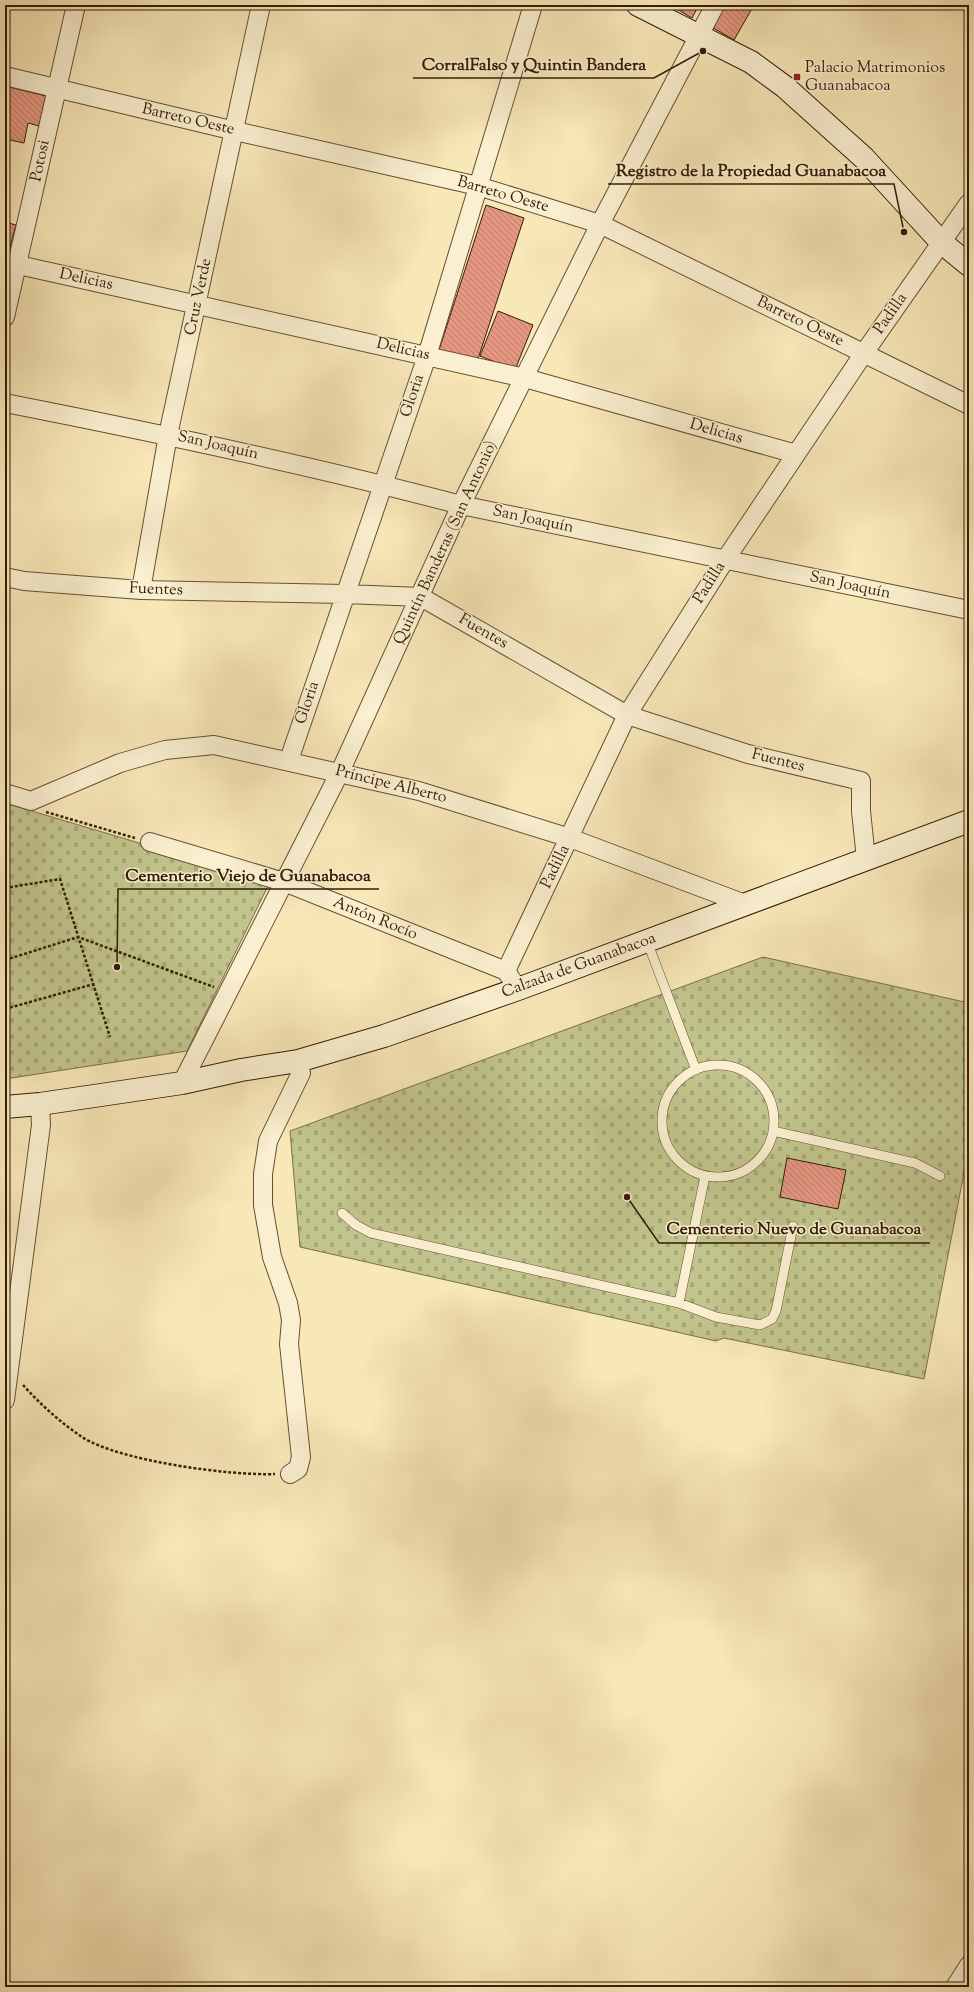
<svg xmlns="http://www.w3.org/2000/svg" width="974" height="1992" font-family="'Sorts Mill Goudy',serif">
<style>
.cemetery{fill:url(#cemetery-stones);stroke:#7a7048}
.building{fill:url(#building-back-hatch);stroke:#331d05}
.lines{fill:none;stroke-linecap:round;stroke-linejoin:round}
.lane-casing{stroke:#645032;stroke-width:10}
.street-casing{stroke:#645032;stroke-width:20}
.secondary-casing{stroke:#331d05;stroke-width:24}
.path{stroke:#331d05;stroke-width:2.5;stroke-dasharray:3 2;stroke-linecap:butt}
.lane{stroke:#faefd0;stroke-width:9}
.street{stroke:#faefd0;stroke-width:18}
.secondary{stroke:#faefd0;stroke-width:22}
.poi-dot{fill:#8f2418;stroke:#faefd0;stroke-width:1.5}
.labels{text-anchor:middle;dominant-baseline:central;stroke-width:3;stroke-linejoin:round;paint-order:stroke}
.poi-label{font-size:16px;fill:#331d05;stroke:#faefd0;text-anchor:start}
.street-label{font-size:16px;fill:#331d05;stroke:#faefd0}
.leader{fill:none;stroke:#331d05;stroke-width:1.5}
.callout-dot{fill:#331d05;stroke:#faefd0;stroke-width:1.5}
.callout-label{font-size:17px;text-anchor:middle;font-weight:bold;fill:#331d05;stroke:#faefd0;stroke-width:3;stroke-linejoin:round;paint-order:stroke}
</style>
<defs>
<pattern id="cemetery-stones" width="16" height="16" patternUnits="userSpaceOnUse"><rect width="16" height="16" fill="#c1c48c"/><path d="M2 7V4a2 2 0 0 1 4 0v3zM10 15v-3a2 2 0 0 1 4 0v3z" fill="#a6a877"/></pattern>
<pattern id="building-back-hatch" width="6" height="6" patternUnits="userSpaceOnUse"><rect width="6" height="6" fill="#e69782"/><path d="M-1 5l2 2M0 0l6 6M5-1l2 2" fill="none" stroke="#bb7b68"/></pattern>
</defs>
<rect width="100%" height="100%" fill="#f8e7b7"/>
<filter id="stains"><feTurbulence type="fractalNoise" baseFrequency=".005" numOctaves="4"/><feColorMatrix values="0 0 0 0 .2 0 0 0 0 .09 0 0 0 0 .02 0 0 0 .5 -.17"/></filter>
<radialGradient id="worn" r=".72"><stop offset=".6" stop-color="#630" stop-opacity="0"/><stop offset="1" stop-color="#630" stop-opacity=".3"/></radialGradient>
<!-- cemetery -->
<path class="cemetery" d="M 5,803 L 270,882 L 187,1051 L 5,1079 Z
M 763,957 L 969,1003 L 969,1147 L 924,1379 L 724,1338 L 716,1341 L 300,1247 L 290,1131 Z"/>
<!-- building -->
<path class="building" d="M 679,5 L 699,5 L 692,18 L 677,9 Z
M 722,5 L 754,5 L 734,40 L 710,26 Z
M 5,86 L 46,96 L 39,126 L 28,123 L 24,143 L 5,139 Z
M 486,205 L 524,218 L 477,362 L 439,350 Z
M 5,222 L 16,225 L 8,254 L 5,253 Z
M 498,311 L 533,325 L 515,370 L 480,356 Z
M 787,1158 L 846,1170 L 838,1209 L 780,1197 Z"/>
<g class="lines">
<defs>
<path id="lane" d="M 647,941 L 696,1070
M662 1121a56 56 0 1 1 112 0a56 56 0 1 1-112 0Z
M 773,1131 L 915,1163 L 940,1176
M 342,1213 L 356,1225 L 371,1233 L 679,1303 L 705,1176
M 679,1303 L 716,1317 L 760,1325 L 772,1319 L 776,1311 L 793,1226"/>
<path id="street" d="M 5,76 L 235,131 L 478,186 L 600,224 L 969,405
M 5,262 L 525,378 L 796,454
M 5,317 L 76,5
M 5,403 C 158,433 310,465 461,505 L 969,610
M 5,577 L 24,581 L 141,590 L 345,594 L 421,597 L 627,715 L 748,754 L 861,781 L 861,811 L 866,859
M 141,590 L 168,435 L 261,5
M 289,760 L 427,356 L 533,5
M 5,793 L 31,801 L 120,763 L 165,750 L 214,745 L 419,791 L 570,838 L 745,904
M 150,842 L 284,882 L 506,971
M 518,989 L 506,971 L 627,715 L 725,560 L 864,353 L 969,203
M 182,1083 L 340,772 L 461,505 L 600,224 L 715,5
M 5,1400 L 41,1125 L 40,1104
M 290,1474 L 298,1469 L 301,1457 L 289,1344 L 291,1320 L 288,1303 L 272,1257 L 263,1205 L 263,1174 L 268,1141 L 301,1073 L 298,1061
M 955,1987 L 969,1965"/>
<path id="secondary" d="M 638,5 L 751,62 L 785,87 L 864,158 L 941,242 L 969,265
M 5,1107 L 40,1104 L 182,1083 L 241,1070 L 298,1061 L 384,1036 L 518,989 L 969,821"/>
</defs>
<!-- lane casing -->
<use href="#lane" class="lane-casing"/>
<!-- street casing -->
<use href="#street" class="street-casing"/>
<!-- secondary casing -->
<use href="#secondary" class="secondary-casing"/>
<!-- path -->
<path class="path" d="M 46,812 L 135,838
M 5,888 L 60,879 L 110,1037
M 5,960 L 78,937 L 214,987
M 5,1009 L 94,984
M 23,1385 C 40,1404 61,1423 82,1437 C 119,1461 231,1476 275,1474"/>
<!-- lane -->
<use href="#lane" class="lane"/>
<!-- street -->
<use href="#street" class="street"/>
<!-- secondary -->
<use href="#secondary" class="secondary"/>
</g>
<!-- markers -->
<rect class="poi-dot" x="793" y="73" width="8" height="8" rx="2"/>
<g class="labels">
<!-- poi labels -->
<g class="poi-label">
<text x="805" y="68">Palacio Matrimonios<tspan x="805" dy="18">Guanabacoa</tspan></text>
</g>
<!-- street labels -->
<g class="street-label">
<text transform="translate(188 120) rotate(13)">Barreto Oeste</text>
<text transform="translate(41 161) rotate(-78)">Potosi</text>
<text transform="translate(503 195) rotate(16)">Barreto Oeste</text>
<text transform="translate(86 280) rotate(12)">Delicias</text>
<text transform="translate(199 297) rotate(-78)">Cruz Verde</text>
<text transform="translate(891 314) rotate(-55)">Padilla</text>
<text transform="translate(800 322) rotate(26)">Barreto Oeste</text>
<text transform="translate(403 350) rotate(13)">Delicias</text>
<text transform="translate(413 396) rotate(-71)">Gloria</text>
<text transform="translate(716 432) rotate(16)">Delicias</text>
<text transform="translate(218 446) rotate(13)">San Joaquín</text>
<text transform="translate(533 520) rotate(12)">San Joaquín</text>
<text transform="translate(446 543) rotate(-65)">Quintín Banderas (San Antonio)</text>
<text transform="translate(710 583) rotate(-58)">Padilla</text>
<text transform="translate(850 586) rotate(12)">San Joaquín</text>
<text transform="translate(156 590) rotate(2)">Fuentes</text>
<text transform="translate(483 632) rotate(30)">Fuentes</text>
<text transform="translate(308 703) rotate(-71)">Gloria</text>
<text transform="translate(778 761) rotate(14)">Fuentes</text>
<text transform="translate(391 785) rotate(14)">Príncipe Alberto</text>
<text transform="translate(556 867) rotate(-64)">Padilla</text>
<text transform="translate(375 919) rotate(22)">Antón Rocío</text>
<text transform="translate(579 966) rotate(-20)">Calzada de Guanabacoa</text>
</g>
</g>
<!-- callouts -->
<path class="leader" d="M703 51L654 78H413M904 232L894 184H608M117 967L118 889H379M627 1197L659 1243H930"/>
<g class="callout-dot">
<circle cx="703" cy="51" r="4"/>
<circle cx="904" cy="232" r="4"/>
<circle cx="117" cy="967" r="4"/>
<circle cx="627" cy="1197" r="4"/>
</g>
<g class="callout-label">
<text x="534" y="70">CorralFalso y Quintin Bandera</text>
<text x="751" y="176">Registro de la Propiedad Guanabacoa</text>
<text x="248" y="881">Cementerio Viejo de Guanabacoa</text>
<text x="794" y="1234">Cementerio Nuevo de Guanabacoa</text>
</g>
<!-- margin -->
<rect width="974" height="1992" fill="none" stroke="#f8e7b7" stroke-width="20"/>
<rect x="6" y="6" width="962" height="1980" fill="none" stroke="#331d05" stroke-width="2"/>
<rect x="10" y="10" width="954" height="1972" fill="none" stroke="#331d05"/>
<rect width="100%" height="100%" filter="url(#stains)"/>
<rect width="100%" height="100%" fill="url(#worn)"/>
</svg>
